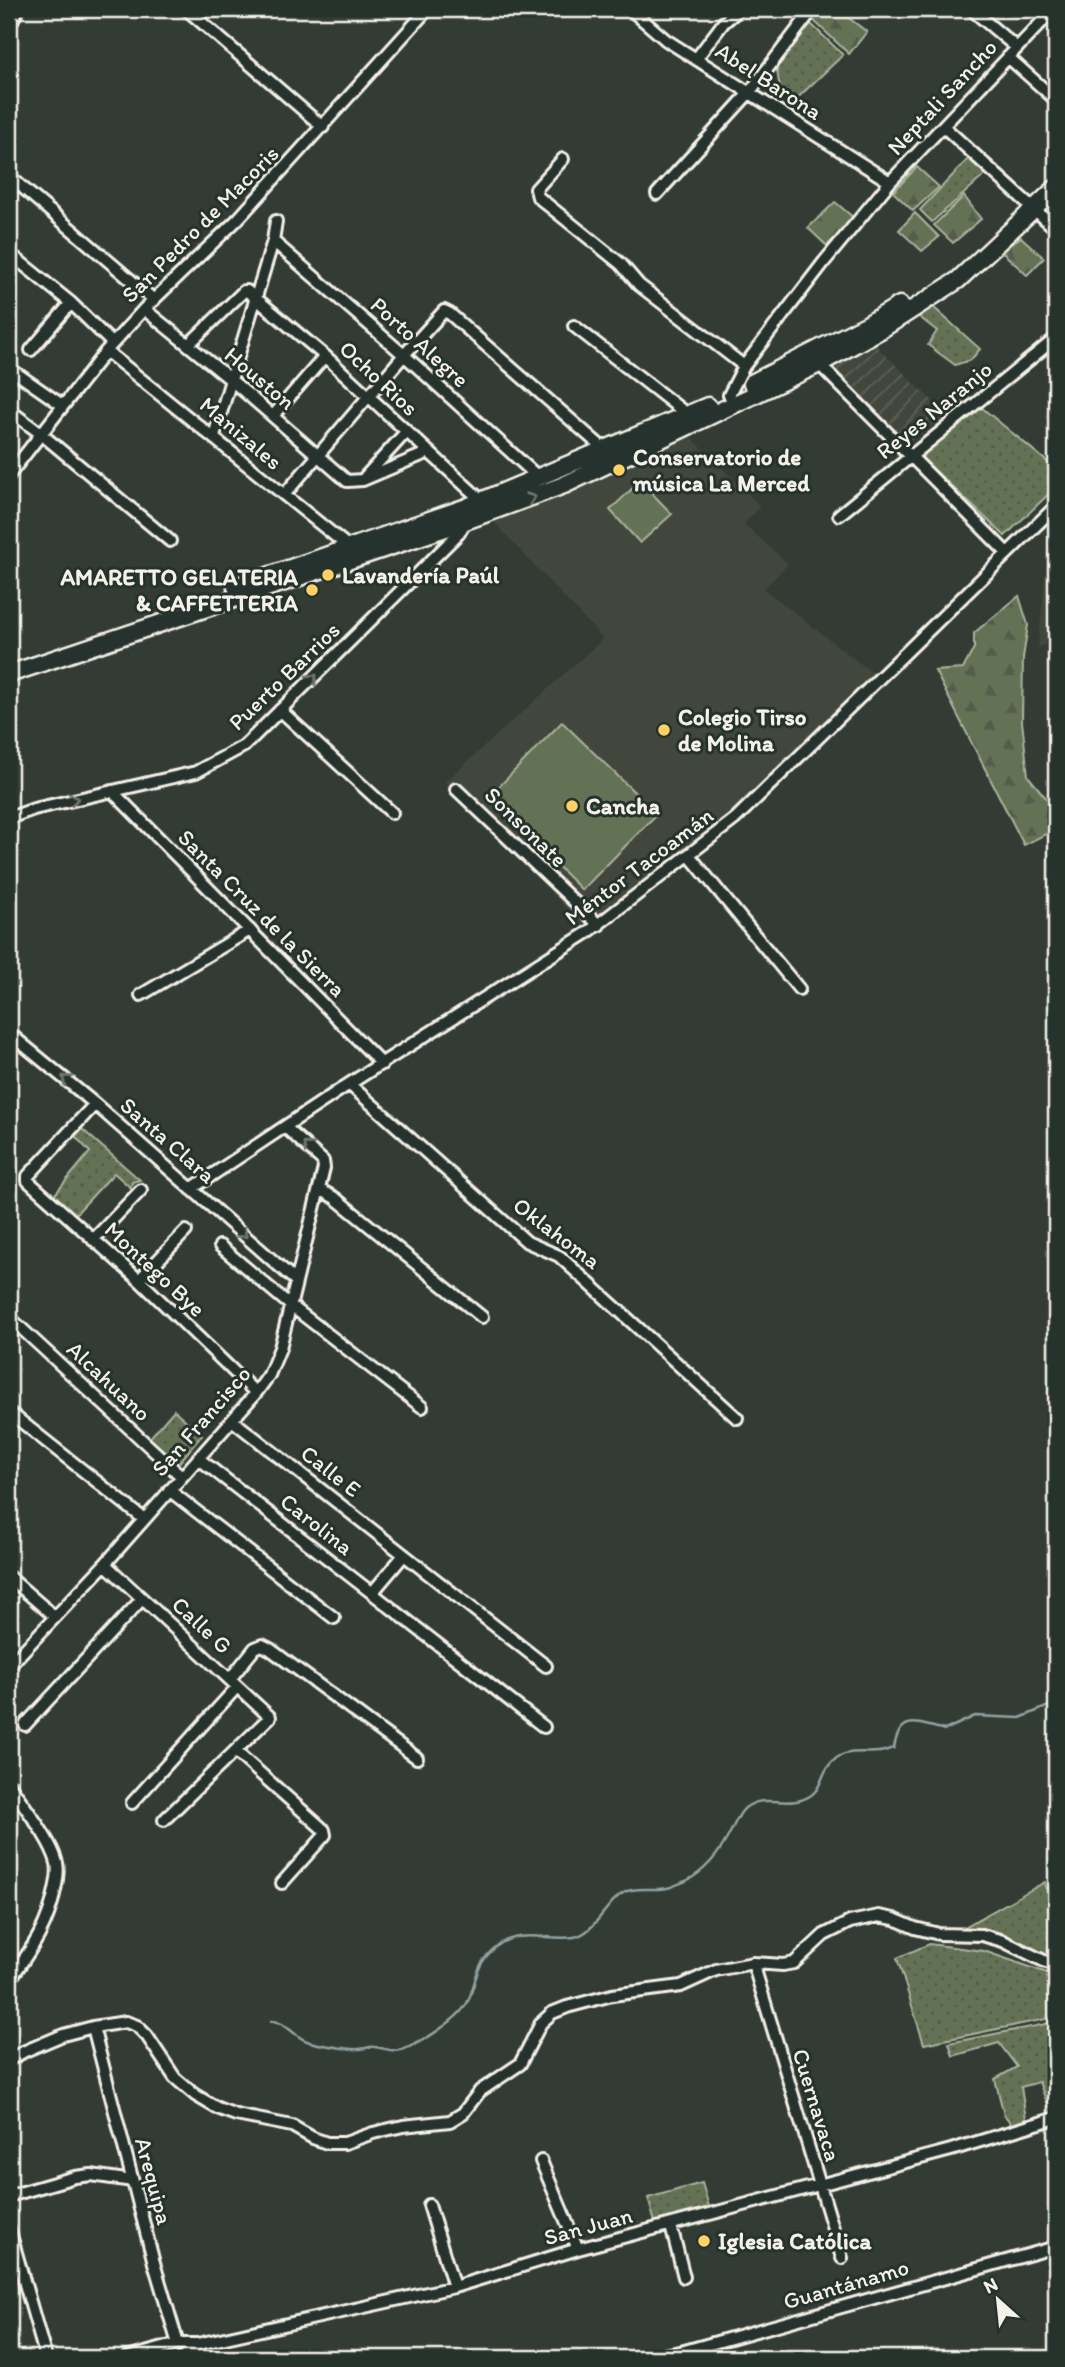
<svg xmlns="http://www.w3.org/2000/svg" width="1065" height="2367" font-family="Itim,sans-serif">
<style>
.built{fill:#42463c}
.industrial{fill:url(#industrial-furrows)}
.grass{fill:url(#grass-dots);stroke:#acb29e;stroke-width:2}
.forest{fill:url(#forest-firs);stroke:#acb29e;stroke-width:2}
.garden{fill:#637254;stroke:#acb29e;stroke-width:2}
.lines{fill:none;stroke-linecap:round;stroke-linejoin:round}
.stream{stroke:#91a1a3;stroke-width:2.5}
.street-casing{stroke:#f4f1e8;stroke-width:16}
.secondary-casing{stroke:#f4f1e8;stroke-width:21}
.street{stroke:#26332d;stroke-width:10}
.secondary{stroke:#26332d;stroke-width:16}
.oneway{stroke:#6e766e}
.poi-dot{fill:#ffd166;stroke:#26332d;stroke-width:2.5}
.labels{text-anchor:middle;dominant-baseline:central;stroke-width:6;stroke-linejoin:round;paint-order:stroke}
.street-label{font-size:23px;fill:#f4f1e8;stroke:#26332d}
.poi-label{font-size:23px;font-weight:bold;fill:#f4f1e8;stroke:#26332d;text-anchor:start}
</style>
<defs>
<pattern id="industrial-furrows" width="10" height="10" patternUnits="userSpaceOnUse" patternTransform="scale(1.75)"><rect width="10" height="10" fill="#42463c"/><path d="M-1 1l2-2M0 10L10 0M9 11l2-2" fill="none" stroke="#5e6158"/></pattern>
<pattern id="grass-dots" width="8" height="8" patternUnits="userSpaceOnUse" patternTransform="scale(1.75)"><rect width="8" height="8" fill="#637254"/><path d="M2 2h.1M6 6h.1" fill="none" stroke="#555b4c" stroke-width="1.8" stroke-linecap="round"/></pattern>
<pattern id="forest-firs" width="22" height="20" patternUnits="userSpaceOnUse" patternTransform="scale(1.75)"><rect width="22" height="20" fill="#637254"/><path d="M5 1l3.5 6h-7zM16 11l3.5 6h-7z" fill="#555b4c"/></pattern>
</defs>
<rect width="100%" height="100%" fill="#333c34"/>
<filter id="ink" filterUnits="userSpaceOnUse"><feTurbulence type="fractalNoise" baseFrequency=".0143" numOctaves="2"/><feDisplacementMap in="SourceGraphic" scale="14" xChannelSelector="R" yChannelSelector="G"/><feConvolveMatrix kernelMatrix="1 2 1 2 8 2 1 2 1" color-interpolation-filters="sRGB"/></filter>
<g filter="url(#ink)">
<!-- built -->
<path class="built" d="M 689,435 L 760,506 L 744,524 L 788,564 L 764,589 L 879,678 L 735,819 L 589,932 L 445,782 L 603,639 L 491,519 Z
M 1056,549 L 1056,641 L 1038,647 L 1047,558 Z"/>
<!-- industrial -->
<path class="industrial" d="M 871,341 L 948,416 L 909,442 L 830,365 Z"/>
<!-- grass -->
<path class="grass" d="M 810,23 L 843,55 L 791,104 L 781,94 L 775,59 Z
M 969,158 L 986,174 L 932,222 L 920,210 Z
M 931,305 L 980,349 L 971,360 L 955,365 L 928,345 L 937,331 L 917,315 Z
M 964,393 L 1056,469 L 1056,487 L 1005,536 L 916,453 L 945,430 Z
M 82,1129 L 140,1180 L 132,1182 L 131,1188 L 114,1173 L 72,1218 L 51,1199 L 90,1152 L 75,1136 Z
M 174,1410 L 202,1435 L 177,1465 L 147,1441 Z
M 1045,1882 L 1056,1929 L 1056,1957 L 1046,1955 L 988,1929 L 961,1929 Z
M 929,1944 L 984,1951 L 1056,1976 L 1056,2017 L 924,2044 L 897,1958 Z
M 1056,2022 L 1056,2113 L 1052,2115 L 1039,2082 L 1021,2087 L 1026,2119 L 1012,2124 L 1004,2115 L 995,2079 L 1017,2067 L 999,2043 L 953,2056 L 949,2043 Z
M 702,2183 L 710,2210 L 656,2226 L 648,2198 Z"/>
<!-- forest -->
<path class="forest" d="M 818,9 L 837,9 L 867,32 L 849,54 L 811,18 Z
M 917,167 L 939,187 L 913,211 L 893,192 Z
M 964,196 L 981,219 L 953,243 L 934,225 Z
M 835,202 L 854,218 L 827,246 L 808,228 Z
M 915,213 L 939,237 L 922,251 L 899,230 Z
M 1021,237 L 1044,258 L 1027,275 L 1001,251 Z
M 1019,596 L 1028,625 L 1023,658 L 1022,721 L 1028,776 L 1056,810 L 1056,829 L 1024,845 L 935,671 L 963,669 L 974,648 L 974,633 Z"/>
<!-- garden -->
<path class="garden" d="M 640,481 L 672,514 L 640,543 L 610,510 Z
M 562,722 L 657,814 L 582,890 L 488,798 Z"/>
<g class="lines">
<!-- stream -->
<path class="stream" d="M 271,2021 C 286,2021 294,2037 307,2041 C 314,2044 351,2050 359,2049 C 364,2049 370,2046 375,2047 C 385,2048 390,2052 400,2050 C 418,2046 461,2018 468,2001 C 478,1978 474,1965 497,1946 C 519,1928 549,1941 574,1937 C 596,1933 605,1902 625,1892 C 636,1886 654,1891 667,1888 C 673,1887 680,1883 686,1881 C 708,1870 721,1851 731,1831 C 735,1823 739,1813 745,1808 C 763,1794 782,1806 801,1800 C 825,1793 818,1774 833,1761 C 846,1748 862,1754 878,1752 C 883,1752 889,1749 894,1748 C 900,1712 919,1724 945,1730 L 975,1716 L 1020,1718 L 1056,1703"/>
<defs>
<path id="street" d="M 186,9 L 323,127
M 630,9 L 666,40 L 890,182
M 971,9 L 1017,48
M 12,21 L 18,9
M 1008,57 L 1056,100
M 696,59 L 724,22 L 736,12
M 943,126 L 1056,229
M 563,159 L 536,189 L 538,197 L 621,264 L 639,285 L 744,366 L 729,395
M 9,176 L 154,300
M 657,194 L 749,93 L 813,9
M 273,241 L 404,355 L 538,477
M 9,253 L 71,303 L 112,343
M 144,309 L 230,379 L 347,481 L 363,480 L 429,452
M 574,326 L 688,415
M 188,345 L 244,291 L 247,291 L 325,356 L 482,501
M 31,350 L 71,303
M 106,351 L 350,548
M 819,364 L 1007,553
M 744,366 L 824,262 L 890,182 L 1054,9
M 9,368 L 62,405
M 9,410 L 40,433 L 170,541
M 273,416 L 325,356
M 214,436 L 273,241 L 276,221
M 9,475 L 106,351 L 144,309 L 238,219 L 428,9
M 365,477 L 406,432
M 284,495 L 404,355 L 444,311 L 450,314 L 604,449
M 839,515 L 1056,338
M 280,710 L 392,813
M 456,789 L 599,925
M 112,791 L 382,1064
M 9,818 L 34,809 L 196,772 L 244,746 L 459,533 L 466,521
M 689,855 L 799,989
M 141,995 L 250,930
M 9,1033 L 95,1104 L 296,1281
M 349,1084 L 527,1242 L 559,1256 L 737,1418
M 95,1104 L 28,1176 L 28,1181 L 139,1280 L 256,1393
M 191,1189 L 349,1084 L 587,933 L 735,819 L 1056,506
M 319,1189 L 335,1198 L 482,1317
M 93,1240 L 141,1190
M 220,1246 L 290,1305 L 422,1407
M 139,1280 L 186,1231
M 9,1317 L 181,1476
M 9,1412 L 144,1519
M 232,1420 L 546,1666
M 198,1458 L 372,1593 L 404,1555
M 169,1490 L 334,1618
M 105,1564 L 270,1717 L 164,1820
M 9,1577 L 55,1617
M 372,1593 L 544,1727
M 9,1666 L 105,1564 L 256,1393 L 269,1375 L 280,1348 L 324,1168 L 323,1161 L 285,1127
M 230,1679 L 255,1648 L 262,1645 L 270,1649 L 417,1758
M 25,1725 L 142,1599
M 235,1751 L 324,1830 L 325,1835 L 282,1883
M 9,1784 C 23,1805 51,1839 57,1863 C 59,1871 57,1881 55,1890 C 47,1929 31,1949 9,1981
M 132,1803 L 237,1687
M 753,1963 L 842,2258
M 93,2027 L 154,2263 L 178,2344
M 9,2060 L 25,2051 L 63,2035 L 93,2027 L 126,2022 L 137,2026 L 147,2036 L 175,2078 L 195,2095 L 217,2108 L 236,2115 L 292,2126 L 313,2138 L 327,2143 L 345,2143 L 373,2133 L 403,2126 L 450,2121 L 463,2113 L 480,2091 L 520,2064 L 541,2023 L 552,2013 L 567,2007 L 612,1995 L 681,1986 L 716,1970 L 753,1963 L 783,1965 L 794,1963 L 824,1935 L 850,1922 L 879,1916 L 894,1919 L 915,1928 L 939,1934 L 982,1935 L 1003,1941 L 1046,1962 L 1056,1964
M 541,2161 L 578,2249
M 9,2196 L 75,2177 L 91,2175 L 133,2181
M 429,2205 L 454,2287
M 671,2226 L 684,2277
M 9,2228 L 46,2358
M 127,2358 L 178,2344 L 198,2344 L 454,2287 L 578,2249 L 951,2150 L 1056,2118
M 183,2358 L 198,2344
M 647,2358 L 681,2352 L 1056,2247"/>
<path id="secondary" d="M 752,383 L 868,324 L 900,305
M 236,587 L 467,507 L 708,406
M 9,674 L 449,527 L 564,485 L 819,364 L 882,329 L 958,280 L 1056,188"/>
</defs>
<!-- street casing -->
<use href="#street" class="street-casing"/>
<!-- secondary casing -->
<use href="#secondary" class="secondary-casing"/>
<!-- street -->
<use href="#street" class="street"/>
<!-- secondary -->
<use href="#secondary" class="secondary"/>
</g>
<!-- one-way arrows -->
<defs><path id="oneway-chevron" d="M-2-3.5L2.5 0L-2 3.5" fill="none" stroke-width="1.6" stroke-linecap="round" stroke-linejoin="round" transform="scale(1.75)"/></defs>
<g class="oneway">
<use href="#oneway-chevron" transform="translate(531 498) rotate(-20)"/>
<use href="#oneway-chevron" transform="translate(313 678) rotate(-45)"/>
<use href="#oneway-chevron" transform="translate(74 799) rotate(-13)"/>
<use href="#oneway-chevron" transform="translate(66 1079) rotate(-140)"/>
<use href="#oneway-chevron" transform="translate(307 1146) rotate(-138)"/>
<use href="#oneway-chevron" transform="translate(243 1234) rotate(41)"/>
</g>
</g>
<!-- markers -->
<g class="poi-dot">
<circle cx="619" cy="470" r="7"/>
<circle cx="328" cy="575" r="7"/>
<circle cx="312" cy="590" r="7"/>
<circle cx="664" cy="730" r="7"/>
<circle cx="572" cy="806" r="7"/>
<circle cx="704" cy="2241" r="7"/>
</g>
<g class="labels">
<!-- street labels -->
<g class="street-label">
<text transform="translate(769 81) rotate(33)">Abel Barona</text>
<text transform="translate(942 97) rotate(-47)">Neptali Sancho</text>
<text transform="translate(200 224) rotate(-45)">San Pedro de Macoris</text>
<text transform="translate(420 342) rotate(42)">Porto Alegre</text>
<text transform="translate(260 378) rotate(40)">Houston</text>
<text transform="translate(379 378) rotate(43)">Ocho Rios</text>
<text transform="translate(934 410) rotate(-39)">Reyes Naranjo</text>
<text transform="translate(241 433) rotate(40)">Manizales</text>
<text transform="translate(284 676) rotate(-44)">Puerto Barrios</text>
<text transform="translate(526 827) rotate(44)">Sonsonate</text>
<text transform="translate(639 866) rotate(-37)">Méntor Tacoamán</text>
<text transform="translate(262 913) rotate(45)">Santa Cruz de la Sierra</text>
<text transform="translate(168 1140) rotate(41)">Santa Clara</text>
<text transform="translate(557 1233) rotate(37)">Oklahoma</text>
<text transform="translate(155 1269) rotate(43)">Montego Bye</text>
<text transform="translate(109 1381) rotate(43)">Alcahuano</text>
<text transform="translate(201 1421) rotate(-49)">San Francisco</text>
<text transform="translate(331 1471) rotate(38)">Calle E</text>
<text transform="translate(317 1524) rotate(38)">Carolina</text>
<text transform="translate(202 1625) rotate(43)">Calle G</text>
<text transform="translate(817 2105) rotate(73)">Cuernavaca</text>
<text transform="translate(154 2181) rotate(75)">Arequipa</text>
<text transform="translate(588 2226) rotate(-15)">San Juan</text>
<text transform="translate(846 2284) rotate(-16)">Guantánamo</text>
</g>
<!-- poi labels -->
<g class="poi-label">
<text x="633" y="457">Conservatorio de<tspan x="633" dy="26">música La Merced</tspan></text>
<text x="342" y="575">Lavandería Paúl</text>
<text x="298" y="577" text-anchor="end">AMARETTO GELATERIA<tspan x="298" dy="26">&amp; CAFFETTERIA</tspan></text>
<text x="678" y="717">Colegio Tirso<tspan x="678" dy="26">de Molina</tspan></text>
<text x="586" y="806">Cancha</text>
<text x="718" y="2241">Iglesia Católica</text>
</g>
</g>
<!-- margin -->
<rect width="1065" height="2367" fill="none" stroke="#26332d" stroke-width="35"/>
<rect x="18" y="18" width="1030" height="2332" fill="none" stroke="#f4f1e8" stroke-width="2.5" filter="url(#ink)"/>
<!-- north arrow -->
<g transform="translate(998 2300) rotate(333)" stroke="#26332d" stroke-width="5" paint-order="stroke">
<path d="M0-5L12 26L0 18L-12 26Z" fill="#f4f1e8"/>
<text y="-10" font-size="19" font-weight="bold" text-anchor="middle" fill="#f4f1e8">N</text>
</g>
</svg>
